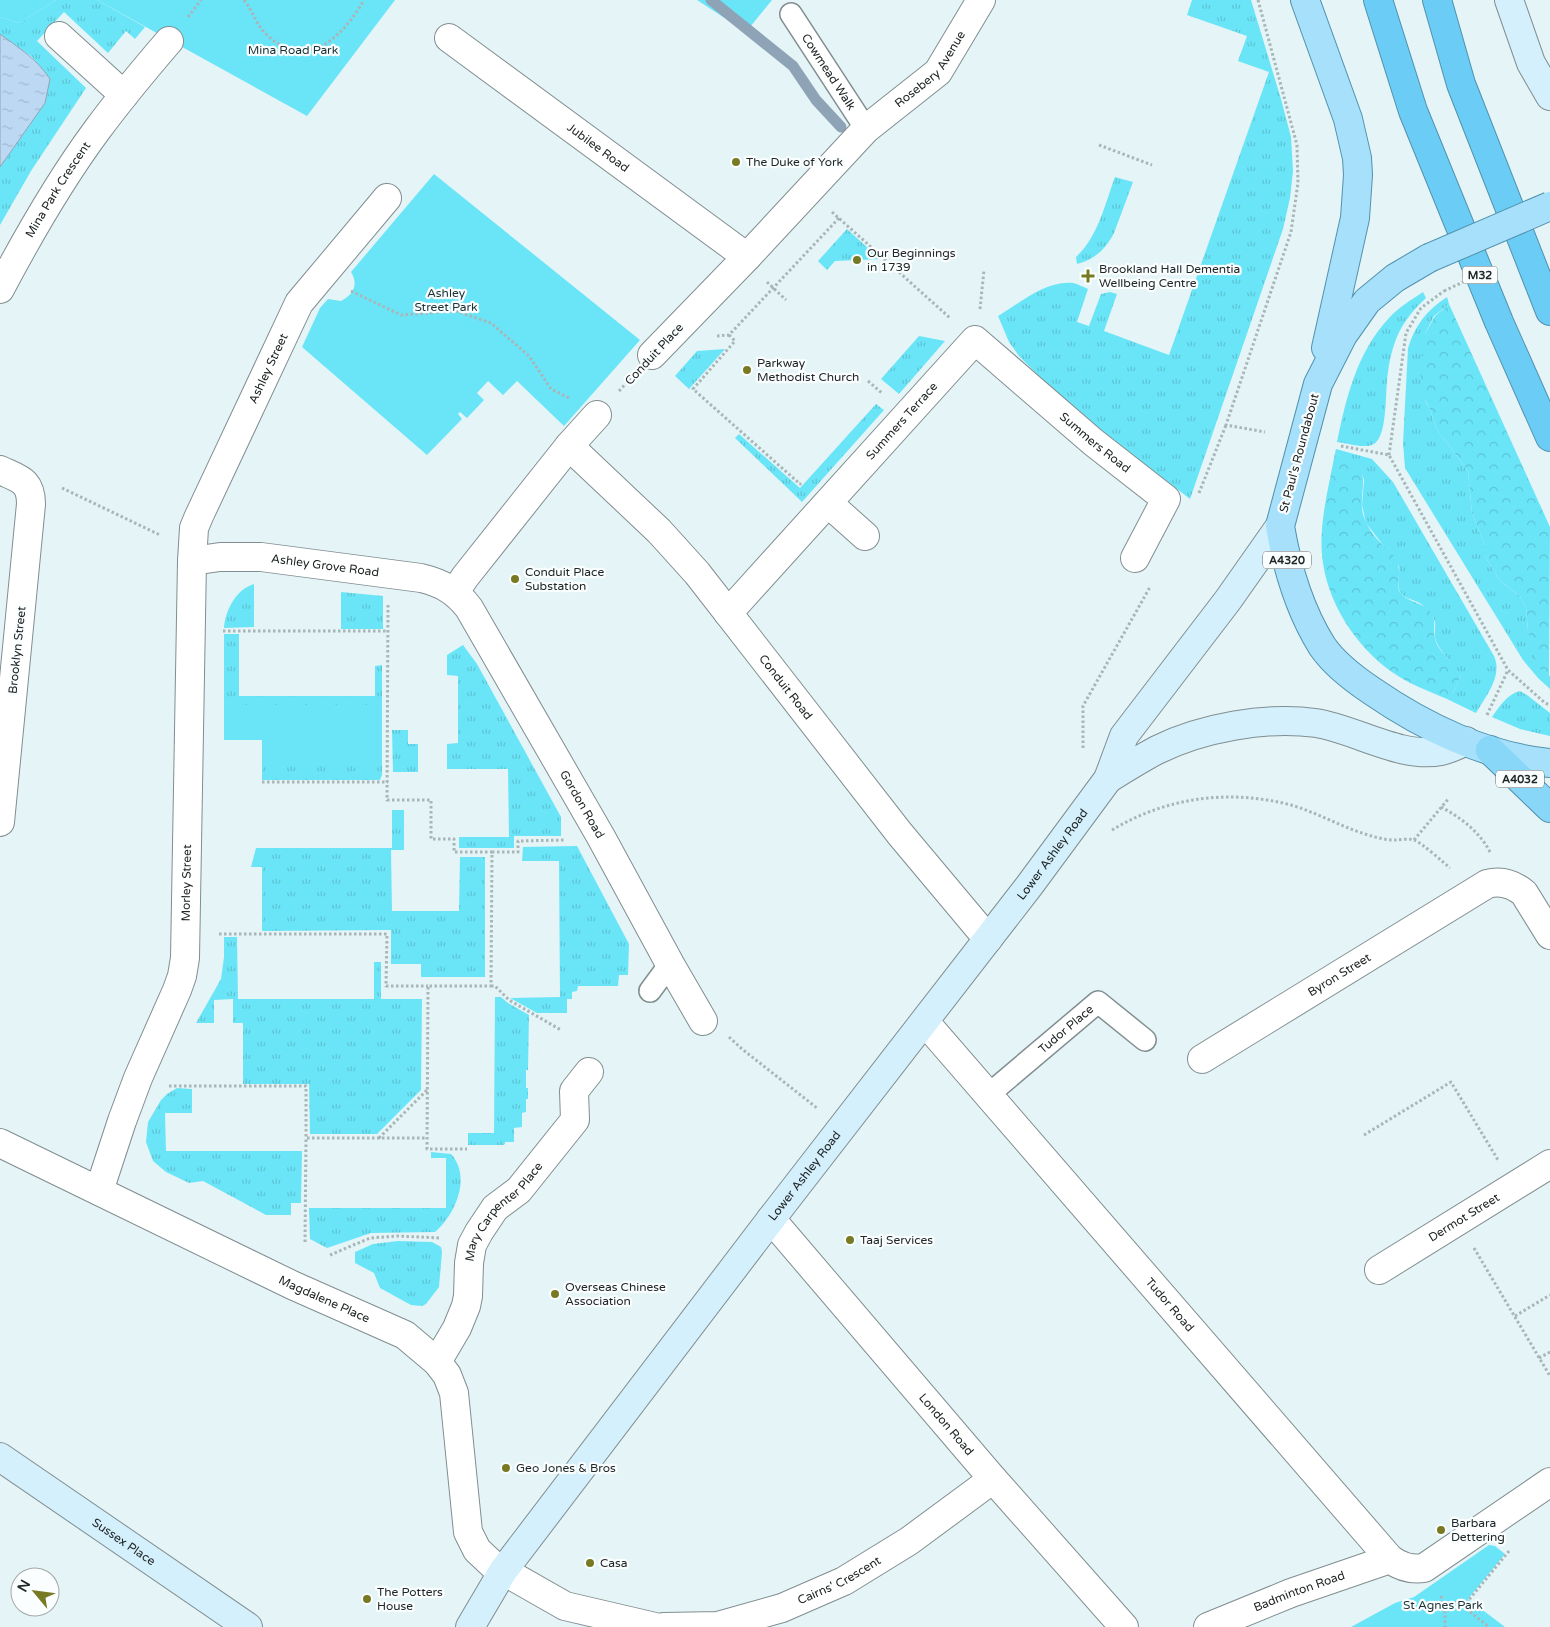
<svg xmlns="http://www.w3.org/2000/svg" width="1550" height="1627" font-family="'Varela Round',sans-serif">
<style>
.grass{fill:url(#grass-tufts)}
.forest{fill:url(#forest-crowns)}
.green{fill:#6ae5f8}
.water{fill:url(#water-ripples);stroke:#8ea3b6}
.lines{fill:none;stroke-linecap:round;stroke-linejoin:round}
.stream{stroke:#8ea3b6;stroke-width:11}
.service-casing{stroke:#818e91;stroke-width:24}
.minor-casing{stroke:#818e91;stroke-width:30}
.secondary-casing{stroke:#818e91;stroke-width:30}
.primary-casing{stroke:#5192ae;stroke-width:30}
.trunk-casing{stroke:#5192ae;stroke-width:30}
.motorway-casing{stroke:#5192ae;stroke-width:30}
.path{stroke:#a9b5b7;stroke-width:3;stroke-dasharray:2.5 2.5;stroke-linecap:butt}
.service{stroke:#fff;stroke-width:21}
.minor{stroke:#fff;stroke-width:28}
.secondary{stroke:#d3f0fc;stroke-width:28}
.primary{stroke:#a6e0fa;stroke-width:28}
.trunk{stroke:#88d6f8;stroke-width:28}
.motorway{stroke:#6bccf6;stroke-width:28}
.primary-bridge-casing{stroke:#5192ae;stroke-width:30;stroke-linecap:butt}
.path-bridge{stroke:#a9b5b7;stroke-width:3;stroke-dasharray:2.5 2.5;stroke-linecap:butt}
.primary-bridge{stroke:#a6e0fa;stroke-width:28}
.poi-dot{fill:#787a23;stroke:#fbfeff;stroke-width:2}
.labels{text-anchor:middle;dominant-baseline:central;stroke-width:4.5;stroke-linejoin:round;paint-order:stroke}
.shield{fill:#fbfeff;stroke:#626768;stroke-width:1}
.shield-label{font-size:11px;font-weight:bold;fill:#212627}
.park-label{font-size:12px;fill:#1a3135;stroke:#fbfeff}
.street-label{font-size:12px;fill:#212627;stroke:#fbfeff}
.poi-label{font-size:12px;fill:#212627;stroke:#fbfeff;text-anchor:start}
</style>
<defs>
<pattern id="grass-tufts" width="24" height="20" patternUnits="userSpaceOnUse" patternTransform="scale(1.25)"><rect width="24" height="20" fill="#6ae5f8"/><path d="M3 7l-1-3M5 7V3M7 7l1-3M15 17l-1-3M17 17v-4M19 17l1-3" fill="none" stroke="#5cc4d5"/></pattern>
<pattern id="forest-crowns" width="20" height="18" patternUnits="userSpaceOnUse" patternTransform="scale(1.25)"><rect width="20" height="18" fill="#6ae5f8"/><path d="M2 6a3 3 0 1 1 6 0M12 15a3 3 0 1 1 6 0" fill="none" stroke="#5cc4d5"/></pattern>
<pattern id="water-ripples" width="26" height="14" patternUnits="userSpaceOnUse" patternTransform="scale(1.25)"><rect width="26" height="14" fill="#bdd8f3"/><path d="M2 4q2-2 4 0t4 0M15 11q2-2 4 0t4 0" fill="none" stroke="#a2b9d0"/></pattern>
</defs>
<rect width="100%" height="100%" fill="#e5f4f6"/>
<!-- grass -->
<path class="grass" d="M 56,0 L 97,0 L 145,27 L 135,39 L 126,31 L 108,53 L 64,12 L 37,41 L 86,88 L 31,171 L 0,225 L 0,167 L 45,103 L 50,79 L 32,57 L 0,34 L 0,17 L 19,23 Z
M 1192,0 L 1251,0 L 1281,99 L 1291,137 L 1293,171 L 1290,198 L 1283,229 L 1190,499 L 1076,411 L 1033,370 L 1019,356 L 1009,342 L 998,316 C 1020,303 1046,280 1073,283 C 1078,284 1083,287 1088,289 L 1077,322 L 1089,326 L 1101,294 L 1110,292 L 1117,294 L 1104,331 L 1169,355 L 1269,72 L 1238,61 L 1247,36 L 1187,15 Z
M 1115,177 L 1133,182 L 1114,233 C 1106,249 1094,260 1077,264 L 1076,257 C 1098,237 1105,204 1115,177 Z
M 847,229 L 880,259 L 835,261 L 827,270 L 818,261 Z
M 1423,292 L 1426,298 C 1411,312 1400,326 1394,345 C 1391,354 1389,363 1388,372 C 1385,388 1388,434 1375,443 C 1367,450 1347,443 1337,442 C 1346,398 1357,352 1389,318 C 1399,307 1411,300 1423,292 Z
M 1447,297 L 1449,304 L 1434,316 L 1425,334 L 1425,401 L 1430,409 L 1436,428 L 1468,471 L 1472,513 L 1485,546 L 1485,556 L 1500,581 L 1520,596 L 1526,608 L 1528,631 L 1550,677 L 1550,689 L 1538,678 L 1523,660 L 1405,468 L 1403,443 L 1408,348 C 1415,325 1427,310 1447,297 Z
M 919,336 L 945,341 L 899,394 L 881,379 Z
M 725,349 L 689,389 L 675,376 L 697,351 Z
M 876,404 L 884,410 L 802,502 L 735,438 L 739,434 L 800,488 Z
M 1336,449 L 1372,459 L 1393,482 L 1494,656 C 1503,676 1486,696 1476,713 L 1447,699 L 1454,691 L 1461,676 C 1454,664 1442,655 1436,641 C 1433,634 1437,625 1434,619 C 1432,614 1425,607 1421,604 C 1414,599 1402,599 1399,589 C 1397,582 1400,574 1399,566 L 1366,523 L 1362,505 L 1364,480 L 1360,466 L 1335,453 Z
M 254,584 L 254,627 L 224,628 C 225,611 236,589 254,584 Z
M 341,592 L 383,596 L 383,629 L 341,629 Z
M 224,634 L 239,634 L 239,696 L 375,696 L 375,666 L 382,665 L 382,775 L 380,780 L 262,780 L 262,740 L 224,740 Z
M 463,645 L 477,664 L 561,817 L 561,836 L 514,836 L 514,848 L 459,848 L 459,837 L 509,837 L 508,769 L 447,769 L 447,744 L 458,743 L 458,676 L 447,675 L 447,655 Z
M 1520,691 L 1527,695 L 1550,713 L 1550,736 L 1520,729 L 1492,717 C 1499,707 1507,694 1520,691 Z
M 392,730 L 408,730 L 408,744 L 418,744 L 418,772 L 393,772 Z
M 392,810 L 404,810 L 404,850 L 391,850 L 392,911 L 459,911 L 460,857 L 485,857 L 485,977 L 421,977 L 421,964 L 391,964 L 391,930 L 262,931 L 262,867 L 251,867 L 256,848 L 392,848 Z
M 577,846 L 629,944 L 628,975 L 619,975 L 618,986 L 578,986 L 577,991 L 572,992 L 572,999 L 567,999 L 567,1013 L 537,1013 L 510,998 L 560,997 L 559,861 L 522,861 L 523,847 Z
M 224,937 L 237,937 L 238,999 L 374,999 L 374,962 L 381,962 L 381,999 L 422,999 L 421,1090 L 377,1134 L 310,1134 L 309,1084 L 243,1084 L 243,1023 L 233,1023 L 233,999 L 214,1000 L 214,1023 L 196,1023 L 221,979 L 224,957 Z
M 495,997 L 501,997 L 508,1003 L 529,1015 L 528,1070 L 526,1070 L 526,1088 L 528,1088 L 528,1099 L 526,1099 L 526,1112 L 522,1113 L 522,1127 L 514,1128 L 514,1142 L 505,1142 L 504,1145 L 468,1145 L 468,1133 L 494,1133 Z
M 177,1088 L 192,1089 L 192,1113 L 165,1113 L 166,1151 L 302,1151 L 301,1203 L 291,1203 L 291,1215 L 266,1215 L 203,1181 L 189,1183 L 166,1172 L 153,1161 L 146,1142 L 148,1122 L 161,1100 L 167,1094 Z
M 431,1152 L 451,1154 C 472,1177 455,1215 435,1232 L 371,1233 L 327,1248 L 310,1239 L 309,1208 L 446,1208 L 446,1158 L 431,1158 Z
M 398,1241 L 432,1242 L 441,1247 L 442,1252 L 439,1287 L 426,1304 L 422,1306 L 411,1305 L 380,1288 L 374,1273 L 355,1263 L 355,1252 L 373,1244 Z"/>
<!-- forest -->
<path class="forest" d="M 1449,304 L 1550,527 L 1549,677 L 1545,676 L 1536,663 L 1528,631 L 1526,608 L 1520,596 L 1500,581 L 1485,556 L 1485,546 L 1472,513 L 1468,471 L 1436,428 L 1430,409 L 1422,395 L 1420,368 L 1425,334 L 1435,316 Z
M 1335,453 L 1360,465 C 1367,482 1359,497 1363,514 C 1367,528 1376,539 1386,548 C 1390,552 1394,555 1396,559 C 1403,572 1395,585 1400,592 C 1407,602 1421,602 1429,610 C 1438,620 1432,628 1435,639 C 1439,654 1455,662 1461,676 C 1457,685 1454,693 1447,699 C 1428,691 1409,684 1392,672 C 1355,646 1326,601 1322,555 C 1319,522 1329,486 1335,453 Z"/>
<!-- green -->
<path class="green" d="M 0,0 L 56,0 L 19,23 L 0,17 Z
M 97,0 L 395,0 L 307,116 Z
M 697,0 L 772,0 L 746,32 Z
M 434,174 L 640,340 L 564,426 L 517,381 L 503,395 L 488,381 L 477,393 L 484,400 L 467,418 L 460,412 L 458,414 L 462,419 L 427,455 L 302,347 L 320,308 L 328,299 L 341,301 C 353,295 359,285 351,272 Z
M 224,705 L 382,705 L 382,765 L 262,765 L 262,740 L 224,740 Z
M 1489,1545 L 1495,1546 L 1505,1554 L 1468,1599 L 1505,1627 L 1351,1627 L 1395,1603 L 1414,1597 Z"/>
<!-- water -->
<path class="water" d="M 0,34 C 19,48 37,59 50,79 L 45,103 L 0,167 Z"/>
<g class="lines">
<!-- stream -->
<path class="stream" d="M 711,0 L 793,66 L 816,100 L 841,127"/>
<defs>
<g id="service">
<path id="s1" d="M 791,14 L 866,129"/>
<path d="M 650,991 L 670,964"/>
<path id="s2" d="M 988,1095 L 1098,1002 L 1145,1040"/>
</g>
<g id="minor">
<path d="M 59,36 L 124,95"/>
<path id="s3" d="M 449,38 L 747,257"/>
<path id="s4" d="M 0,289 C 29,234 60,180 97,130 C 120,99 144,70 169,41"/>
<path id="s5" d="M 652,355 L 747,257 L 866,129 L 938,72 L 981,0"/>
<path id="s6" d="M 569,446 L 659,531 L 697,573 L 900,834 L 988,939"/>
<path d="M 0,470 C 19,479 31,480 31,504 L 0,822"/>
<path d="M 828,503 L 865,536"/>
<path id="s7" d="M 192,561 L 220,557 L 261,557 L 421,578 C 442,583 456,591 469,608 L 601,837 L 670,964 L 703,1021"/>
<path d="M 455,592 L 465,577 L 569,446 L 597,415"/>
<path id="s8" d="M 728,613 L 975,340 L 1093,442 L 1166,499 L 1135,558"/>
<path id="s9" d="M 925,1022 L 1390,1559 C 1401,1567 1411,1570 1424,1568 L 1550,1482"/>
<path id="s10" d="M 1202,1059 L 1487,884 C 1501,880 1513,884 1524,893 L 1550,935"/>
<path id="s11" d="M 0,1143 L 292,1285 L 405,1335 L 437,1362 L 447,1375 L 454,1393 L 468,1532 L 477,1550 L 493,1565 L 565,1606 L 655,1627"/>
<path id="s12" d="M 99,1191 L 122,1121 L 138,1078 L 177,990 L 182,976 L 185,958 L 192,561 L 194,528 L 199,516 L 299,303 L 387,198"/>
<path id="s13" d="M 771,1219 L 993,1479 L 1124,1627"/>
<path id="s14" d="M 1379,1270 L 1550,1164"/>
<path id="s15" d="M 437,1362 L 457,1328 L 466,1306 L 468,1296 L 469,1263 L 472,1245 L 479,1232 L 495,1208 L 519,1190 L 575,1120 L 574,1091 L 589,1072"/>
<path id="s16" d="M 664,1627 L 718,1626 L 782,1608 L 844,1581 L 909,1541 L 993,1479"/>
<path id="s17" d="M 1208,1627 L 1291,1593 L 1390,1559"/>
</g>
<g id="secondary">
<path d="M 1509,0 L 1531,63 L 1550,96"/>
<path d="M 1108,779 C 1124,769 1140,759 1157,750 C 1201,728 1266,716 1316,723 C 1355,729 1401,759 1441,751 C 1450,749 1458,745 1466,741"/>
<path id="s18" d="M 0,1457 L 248,1627"/>
<path id="s19" d="M 470,1627 L 503,1571 L 771,1219 L 1029,886 L 1108,779 L 1124,736 L 1228,600 L 1280,526"/>
</g>
<path id="primary" d="M 1305,0 L 1348,119 L 1357,158 L 1358,175 L 1355,218 L 1326,348
M 1429,258 L 1395,278 L 1367,301 L 1343,335 L 1318,384 L 1280,526 C 1287,568 1299,609 1322,646 C 1335,665 1354,679 1372,691 C 1424,727 1487,757 1550,763"/>
<path id="trunk" d="M 1490,750 L 1550,808"/>
<path id="motorway" d="M 1378,0 L 1413,111 L 1499,322 L 1550,437
M 1437,0 L 1461,84 L 1550,311"/>
</defs>
<!-- service casing -->
<use href="#service" class="service-casing"/>
<!-- minor casing -->
<use href="#minor" class="minor-casing"/>
<!-- secondary casing -->
<use href="#secondary" class="secondary-casing"/>
<!-- primary casing -->
<use href="#primary" class="primary-casing"/>
<!-- trunk casing -->
<use href="#trunk" class="trunk-casing"/>
<!-- motorway casing -->
<use href="#motorway" class="motorway-casing"/>
<!-- path -->
<path class="path" d="M 244,0 C 253,11 256,25 267,35 C 308,73 343,36 364,0
M 1258,0 L 1297,145 L 1298,183 L 1291,232 L 1226,425 L 1265,432
M 188,17 L 201,0
M 1099,145 L 1152,165
M 832,212 L 950,318
M 767,282 L 786,300
M 351,291 L 401,315 L 456,311 L 491,323 L 529,356 L 551,389 L 569,398
M 980,309 L 984,270
M 729,335 L 735,341 L 693,389 L 800,484 L 801,483
M 717,336 L 729,335 L 839,218
M 868,381 L 883,394
M 619,391 L 631,378
M 1341,446 L 1389,455 L 1508,670 L 1545,703 L 1550,705
M 1389,455 L 1406,333 L 1421,308 L 1444,291
M 62,488 L 160,535
M 1199,493 L 1226,425
M 388,605 L 387,800 L 431,800 L 431,839 L 454,839 L 454,852 L 492,852 L 491,986 L 428,986 L 427,1149 L 467,1149
M 223,631 L 388,631
M 1487,715 L 1508,670
M 1083,748 L 1083,706 L 1150,587
M 262,782 L 388,782
M 1441,807 C 1460,817 1480,832 1490,852
M 1112,830 C 1167,797 1229,789 1291,805 C 1315,812 1336,824 1359,832 C 1371,836 1383,840 1395,840 C 1401,840 1409,838 1414,840 C 1421,842 1444,863 1450,868
M 1414,840 L 1449,798
M 492,852 L 518,852 L 518,841 L 565,840
M 219,934 L 387,934 L 386,986 L 428,986
M 491,986 L 495,986 L 509,1000 L 561,1030
M 729,1037 L 742,1049 L 817,1108
M 169,1086 L 306,1086 L 306,1138
M 1364,1135 L 1451,1082 L 1498,1160
M 379,1138 L 427,1090
M 305,1242 L 306,1138 L 427,1138
M 1474,1248 L 1550,1376
M 330,1255 L 370,1238 L 398,1236 L 441,1238
M 1515,1316 L 1550,1295
M 1539,1358 L 1550,1352
M 1441,1596 L 1445,1611 L 1445,1627
M 1443,1603 L 1459,1603 L 1489,1627
M 1463,1607 L 1509,1551"/>
<!-- service -->
<use href="#service" class="service"/>
<!-- minor -->
<use href="#minor" class="minor"/>
<!-- secondary -->
<use href="#secondary" class="secondary"/>
<!-- primary -->
<use href="#primary" class="primary"/>
<!-- trunk -->
<use href="#trunk" class="trunk"/>
<!-- motorway -->
<use href="#motorway" class="motorway"/>
<defs>
<path id="primary-bridge" d="M 1429,258 L 1550,206"/>
</defs>
<!-- primary-bridge casing -->
<use href="#primary-bridge" class="primary-bridge-casing"/>
<!-- path-bridge -->
<path class="path-bridge" d="M 1444,291 L 1480,274"/>
<!-- primary-bridge -->
<use href="#primary-bridge" class="primary-bridge"/>
</g>
<!-- markers -->
<g class="poi-dot">
<circle cx="736" cy="162" r="5"/>
<circle cx="857" cy="260" r="5"/>
<path d="M1085.5 268.5h5v5h5v5h-5v5h-5v-5h-5v-5h5z"/>
<circle cx="747" cy="370" r="5"/>
<circle cx="515" cy="579" r="5"/>
<circle cx="850" cy="1240" r="5"/>
<circle cx="555" cy="1294" r="5"/>
<circle cx="506" cy="1468" r="5"/>
<circle cx="1441" cy="1530" r="5"/>
<circle cx="590" cy="1563" r="5"/>
<circle cx="367" cy="1599" r="5"/>
</g>
<g class="labels">
<!-- shield labels -->
<g class="shield">
<rect x="1462.5" y="266.5" width="35" height="17" rx="4"/>
<rect x="1263" y="551.5" width="48" height="17" rx="4"/>
<rect x="1496" y="770.5" width="48" height="17" rx="4"/>
</g>
<g class="shield-label">
<text x="1480" y="275">M32</text>
<text x="1287" y="560">A4320</text>
<text x="1520" y="779">A4032</text>
</g>
<!-- park labels -->
<g class="park-label">
<text x="293" y="50">Mina Road Park</text>
<text x="446" y="293">Ashley<tspan x="446" dy="14">Street Park</tspan></text>
<text x="1443" y="1605">St Agnes Park</text>
</g>
<!-- street labels -->
<g class="street-label">
<text stroke="none"><textPath href="#s5" startOffset="400">Rosebery Avenue</textPath></text>
<text stroke="none"><textPath href="#s1" startOffset="69">Cowmead Walk</textPath></text>
<text stroke="none"><textPath href="#s3" startOffset="185">Jubilee Road</textPath></text>
<text stroke="none"><textPath href="#s4" startOffset="115">Mina Park Crescent</textPath></text>
<text transform="translate(654 354) rotate(-47)">Conduit Place</text>
<text stroke="none"><textPath href="#s12" startOffset="855">Ashley Street</textPath></text>
<text stroke="none"><textPath href="#s8" startOffset="259">Summers Terrace</textPath></text>
<text stroke="none"><textPath href="#s8" startOffset="526">Summers Road</textPath></text>
<text transform="translate(1299 453) rotate(-75)">St Paul's Roundabout</text>
<text stroke="none"><textPath href="#s7" startOffset="134">Ashley Grove Road</textPath></text>
<text transform="translate(17 650) rotate(-84)">Brooklyn Street</text>
<text stroke="none"><textPath href="#s6" startOffset="325">Conduit Road</textPath></text>
<text stroke="none"><textPath href="#s7" startOffset="515">Gordon Road</textPath></text>
<text stroke="none"><textPath href="#s19" startOffset="968">Lower Ashley Road</textPath></text>
<text stroke="none"><textPath href="#s12" startOffset="324">Morley Street</textPath></text>
<text stroke="none"><textPath href="#s10" startOffset="161">Byron Street</textPath></text>
<text stroke="none"><textPath href="#s2" startOffset="102">Tudor Place</textPath></text>
<text stroke="none"><textPath href="#s19" startOffset="562">Lower Ashley Road</textPath></text>
<text stroke="none"><textPath href="#s15" startOffset="170">Mary Carpenter Place</textPath></text>
<text stroke="none"><textPath href="#s14" startOffset="100">Dermot Street</textPath></text>
<text stroke="none"><textPath href="#s11" startOffset="360">Magdalene Place</textPath></text>
<text stroke="none"><textPath href="#s9" startOffset="374">Tudor Road</textPath></text>
<text stroke="none"><textPath href="#s13" startOffset="270">London Road</textPath></text>
<text stroke="none"><textPath href="#s18" startOffset="150">Sussex Place</textPath></text>
<text stroke="none"><textPath href="#s16" startOffset="184">Cairns' Crescent</textPath></text>
<text stroke="none"><textPath href="#s17" startOffset="98">Badminton Road</textPath></text>
</g>
<!-- poi labels -->
<g class="poi-label">
<text x="746" y="162">The Duke of York</text>
<text x="867" y="253">Our Beginnings<tspan x="867" dy="14">in 1739</tspan></text>
<text x="1099" y="269">Brookland Hall Dementia<tspan x="1099" dy="14">Wellbeing Centre</tspan></text>
<text x="757" y="363">Parkway<tspan x="757" dy="14">Methodist Church</tspan></text>
<text x="525" y="572">Conduit Place<tspan x="525" dy="14">Substation</tspan></text>
<text x="860" y="1240">Taaj Services</text>
<text x="565" y="1287">Overseas Chinese<tspan x="565" dy="14">Association</tspan></text>
<text x="516" y="1468">Geo Jones &amp; Bros</text>
<text x="1451" y="1523">Barbara<tspan x="1451" dy="14">Dettering</tspan></text>
<text x="600" y="1563">Casa</text>
<text x="377" y="1592">The Potters<tspan x="377" dy="14">House</tspan></text>
</g>
</g>
<!-- north arrow -->
<g transform="translate(35 1592) rotate(299)"><circle r="24" fill="#fbfeff" stroke="#a4a8a9"/>
<path d="M0-4L9 19L0 12L-9 19Z" fill="#787a23"/>
<text y="-8" font-size="14" font-weight="bold" text-anchor="middle" fill="#212627">N</text>
</g>
</svg>
